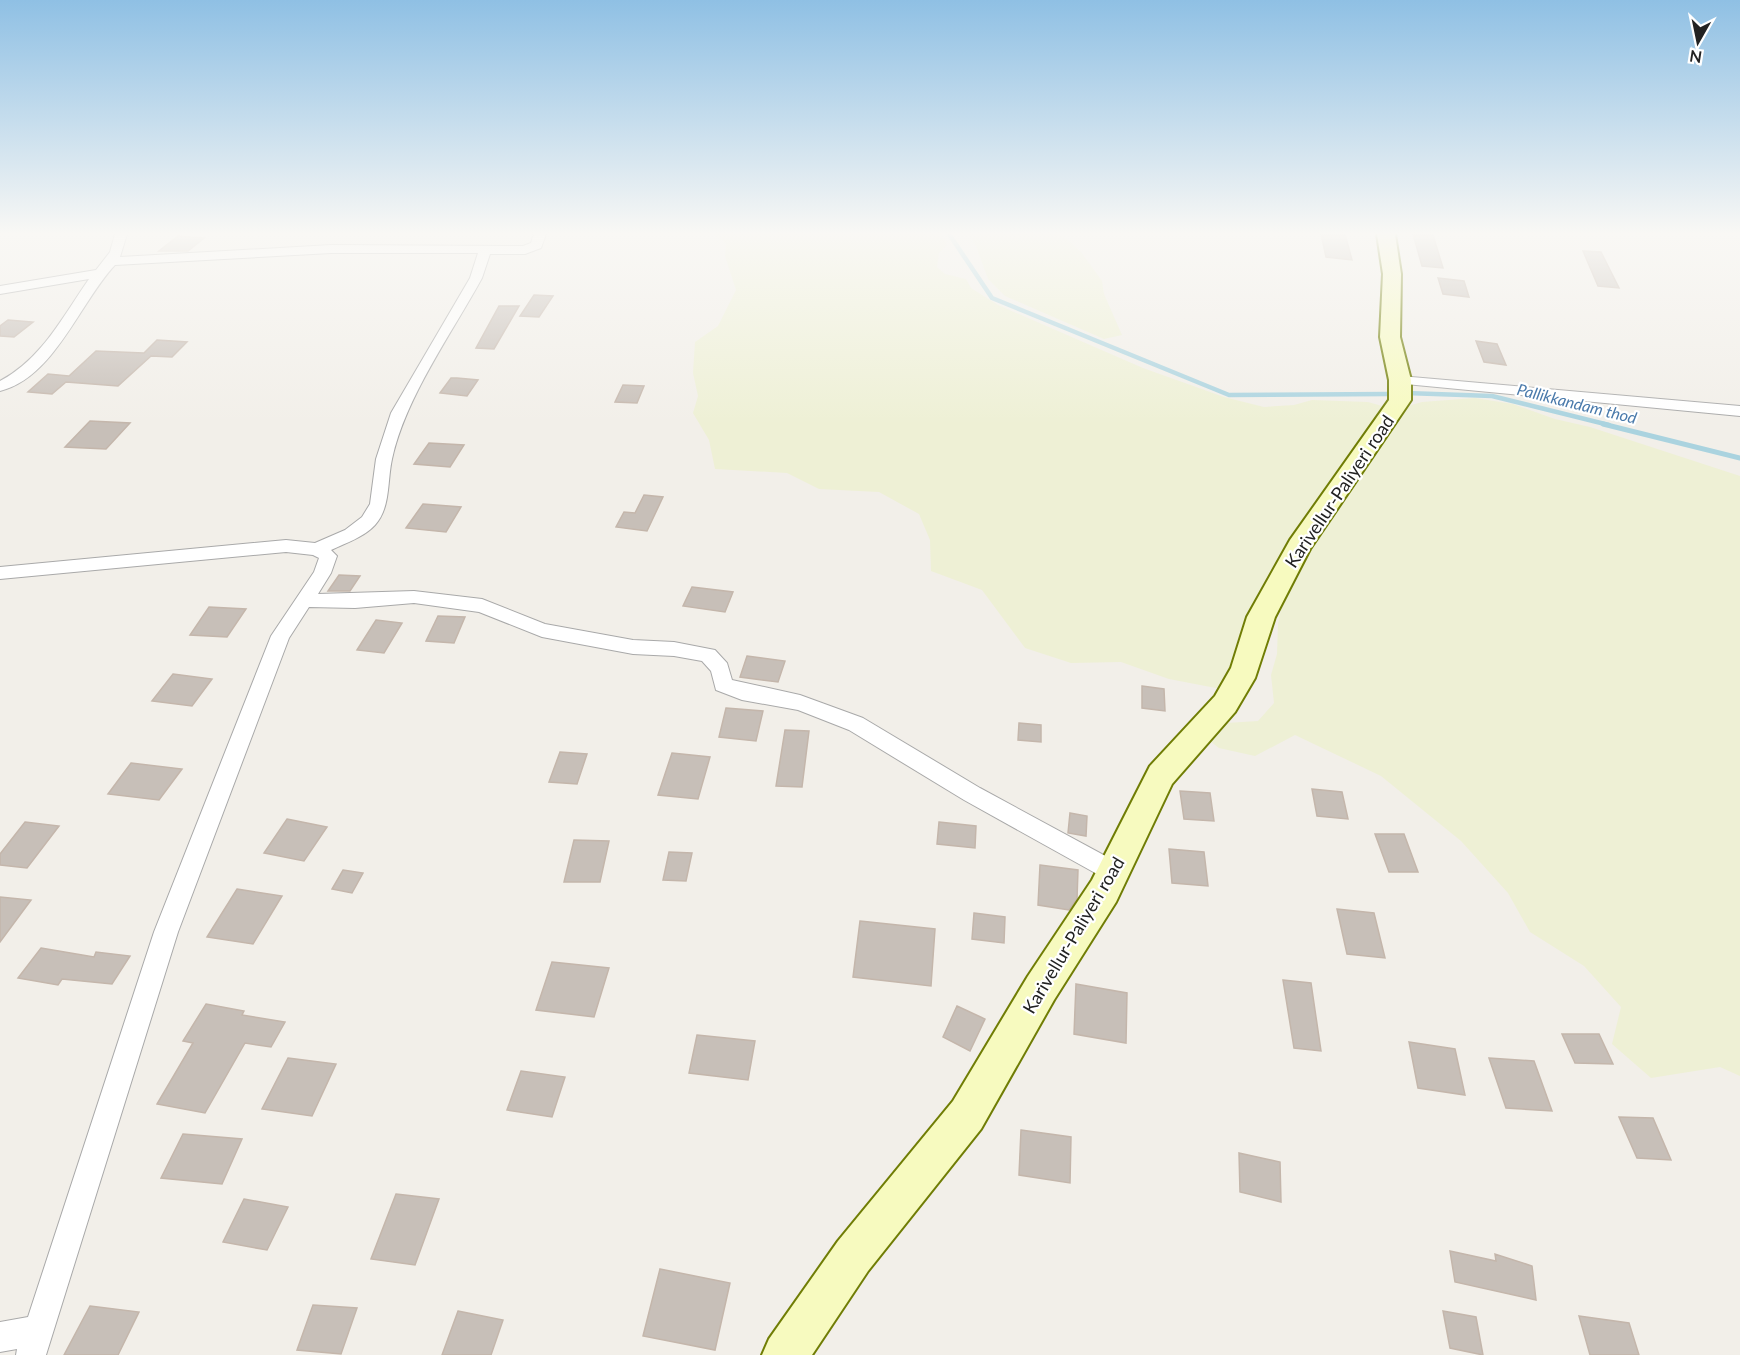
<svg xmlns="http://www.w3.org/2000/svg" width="1740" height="1355" font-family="Lato,sans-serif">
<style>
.farmland{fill:#eef0d5}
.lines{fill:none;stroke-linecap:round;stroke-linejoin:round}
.stream-far1{stroke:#aad3df;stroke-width:4.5}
.stream{stroke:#aad3df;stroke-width:5}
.building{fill:#c7bfb8;stroke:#c4b6ab;stroke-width:1.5}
.street-casing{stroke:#a9a9a9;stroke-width:2}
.secondary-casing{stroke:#707d05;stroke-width:4}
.street{fill:#fff;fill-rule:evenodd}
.secondary{fill:#f7fabf;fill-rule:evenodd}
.labels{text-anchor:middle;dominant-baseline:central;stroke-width:4.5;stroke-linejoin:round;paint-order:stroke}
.far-water-label{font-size:16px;font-style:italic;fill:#4a7aab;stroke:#fff}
.street-label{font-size:18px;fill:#222;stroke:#fff}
</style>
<rect width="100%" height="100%" fill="#f2efe9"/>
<!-- farmland -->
<path class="farmland" d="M 714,234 L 938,234 L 945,240 L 947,245 L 939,253 L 937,267 L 945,274 L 966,279 L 971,288 L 998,305 L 1143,368 L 1224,397 L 1264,407 L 1294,405 L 1312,400 L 1368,402 L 1389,408 L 1279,555 L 1236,662 L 1221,689 L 1169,679 L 1121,662 L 1071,663 L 1025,648 L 982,590 L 931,571 L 930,540 L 919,514 L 879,492 L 819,489 L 787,473 L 715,469 L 709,440 L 693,413 L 698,396 L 693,373 L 695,342 L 718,326 L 736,290 L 725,256 L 726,244 Z
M 968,234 L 1058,234 L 1069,241 L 1081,252 L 1102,281 L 1104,294 L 1122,335 L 1104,339 L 1005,296 L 988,279 L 976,246 Z
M 1475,398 L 1513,404 L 1555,419 L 1590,427 L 1740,476 L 1740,1076 L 1720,1067 L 1651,1078 L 1612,1044 L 1621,1007 L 1584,966 L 1530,932 L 1508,893 L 1461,841 L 1381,776 L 1295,735 L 1255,756 L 1219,748 L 1210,741 L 1226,723 L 1258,721 L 1274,703 L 1271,675 L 1277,654 L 1278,624 L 1286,584 L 1404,407 L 1422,402 Z"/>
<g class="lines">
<!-- stream-far1 -->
<path class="stream-far1" d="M 949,234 L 992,298 L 1229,395 L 1389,394
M 1406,393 L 1492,396 L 1609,425"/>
<!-- stream -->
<path class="stream" d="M 1603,424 L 1740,458"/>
</g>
<!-- building -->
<path class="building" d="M 1321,234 L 1345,234 L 1352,260 L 1326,257 Z
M 1413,234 L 1433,235 L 1443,268 L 1422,266 Z
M 178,236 L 204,238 L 188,251 L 159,251 Z
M 1583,251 L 1601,252 L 1619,288 L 1598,286 Z
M 1438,278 L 1464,281 L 1469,297 L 1443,294 Z
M 534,295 L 553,296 L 539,317 L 520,316 Z
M 499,306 L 519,306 L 494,349 L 476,348 Z
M 8,320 L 33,322 L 14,337 L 0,336 L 0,326 Z
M 157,340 L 187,342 L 172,357 L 151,356 L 118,386 L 66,382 L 52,394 L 28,392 L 48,374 L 69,376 L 96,351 L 144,353 Z
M 1476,341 L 1497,344 L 1506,365 L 1484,362 Z
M 451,378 L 457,378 L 478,380 L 467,396 L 440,393 Z
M 623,385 L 644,386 L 637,403 L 615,402 Z
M 90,421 L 130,423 L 106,449 L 65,447 Z
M 429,443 L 464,445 L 450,467 L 414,464 Z
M 644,495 L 663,497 L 647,531 L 616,527 L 624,512 L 635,513 Z
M 423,504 L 461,507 L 446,532 L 406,528 Z
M 339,575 L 360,576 L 350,591 L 328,591 Z
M 692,587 L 733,592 L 725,612 L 683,606 Z
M 209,607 L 246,609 L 227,637 L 190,635 Z
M 438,616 L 465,617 L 454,643 L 426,641 Z
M 376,620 L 402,623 L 384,653 L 357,650 Z
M 747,656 L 785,661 L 778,682 L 740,677 Z
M 173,674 L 212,679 L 192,706 L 152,701 Z
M 1142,686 L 1164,689 L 1165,711 L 1142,708 Z
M 726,708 L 763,711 L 756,741 L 719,737 Z
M 1019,723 L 1041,725 L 1041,742 L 1018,740 Z
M 785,730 L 809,731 L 802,787 L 776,786 Z
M 560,752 L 587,754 L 577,784 L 549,782 Z
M 672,753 L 710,757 L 698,799 L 658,795 Z
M 131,763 L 182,769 L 159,800 L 108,794 Z
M 1312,789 L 1342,792 L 1348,819 L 1317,816 Z
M 1180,791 L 1210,793 L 1214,821 L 1184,819 Z
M 1070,813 L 1087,816 L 1086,836 L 1068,833 Z
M 287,819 L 327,827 L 304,861 L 264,853 Z
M 25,822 L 59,826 L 27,868 L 0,865 L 0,854 Z
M 939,822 L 976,826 L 975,848 L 937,844 Z
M 1375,834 L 1404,834 L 1418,872 L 1389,872 Z
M 574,840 L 609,841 L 600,882 L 564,882 Z
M 1169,849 L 1204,852 L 1208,886 L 1172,883 Z
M 669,852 L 692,853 L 686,881 L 663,880 Z
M 1040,865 L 1078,870 L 1077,899 L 1069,910 L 1038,905 Z
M 343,870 L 363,873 L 352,893 L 332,889 Z
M 237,889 L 282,896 L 253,944 L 207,937 Z
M 0,897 L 31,900 L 0,942 Z
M 1337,909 L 1374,913 L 1385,958 L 1347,954 Z
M 974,913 L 1005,917 L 1004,943 L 972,939 Z
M 860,921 L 935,929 L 931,986 L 853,977 Z
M 41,948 L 94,957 L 96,952 L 130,956 L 112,984 L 62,979 L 58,985 L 18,978 Z
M 552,962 L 609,968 L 594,1017 L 536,1010 Z
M 1283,980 L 1311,983 L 1321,1051 L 1294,1048 Z
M 1076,984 L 1127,993 L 1126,1043 L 1074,1034 Z
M 206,1004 L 244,1011 L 242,1015 L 285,1022 L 271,1047 L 245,1043 L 205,1113 L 157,1104 L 193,1043 L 183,1041 Z
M 957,1006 L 985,1019 L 970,1051 L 943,1037 Z
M 1562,1034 L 1599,1034 L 1613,1064 L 1575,1063 Z
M 697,1035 L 755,1041 L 748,1080 L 689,1073 Z
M 1409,1042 L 1455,1049 L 1465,1095 L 1418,1088 Z
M 288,1058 L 336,1064 L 312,1116 L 262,1109 Z
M 1489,1058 L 1534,1061 L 1552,1111 L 1506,1108 Z
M 521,1071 L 565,1077 L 552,1117 L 507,1110 Z
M 1619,1117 L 1653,1118 L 1671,1160 L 1637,1158 Z
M 1021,1130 L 1071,1137 L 1070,1183 L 1019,1175 Z
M 183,1134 L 242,1139 L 222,1184 L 161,1178 Z
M 1239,1153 L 1280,1162 L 1281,1202 L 1240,1192 Z
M 396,1194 L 439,1199 L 415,1265 L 371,1259 Z
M 244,1199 L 288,1207 L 267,1250 L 223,1242 Z
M 1450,1251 L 1496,1261 L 1495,1254 L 1532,1266 L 1536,1300 L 1455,1282 Z
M 660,1269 L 730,1283 L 715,1350 L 643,1336 Z
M 313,1305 L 357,1308 L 341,1354 L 297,1350 Z
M 90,1306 L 139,1312 L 118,1355 L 64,1355 Z
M 458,1311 L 503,1320 L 491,1355 L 442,1355 Z
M 1443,1311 L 1476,1317 L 1483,1355 L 1450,1348 Z
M 1579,1316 L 1629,1323 L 1639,1355 L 1590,1355 Z"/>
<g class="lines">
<defs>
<path id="street" d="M 115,234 L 127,234 L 120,257 L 331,245 L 523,246 L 531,243 L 534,234 L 546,234 L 541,248 L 525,254 L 490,254 L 482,278 C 452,333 405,398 392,459 C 387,481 391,507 375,525 C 364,537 346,543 331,550 L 337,556 L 331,573 L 318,594 L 414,591 L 482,599 L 545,624 L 633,640 L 674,642 L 715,650 L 727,663 L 732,680 L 800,695 L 863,718 L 980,788 L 1122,865 L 1125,872 L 1122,879 L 1114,882 L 1106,879 L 964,800 L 849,730 L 798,710 L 742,700 L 716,690 L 711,671 L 702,661 L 674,656 L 633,654 L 542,637 L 479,612 L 414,603 L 355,608 L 309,607 L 289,638 L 178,932 L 46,1355 L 16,1355 L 17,1349 L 0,1352 L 0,1322 L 28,1317 L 154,932 L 271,636 L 314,572 L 319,558 L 313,555 L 286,552 L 0,579 L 0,567 L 286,540 L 315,543 L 345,530 L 362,517 L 370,504 L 376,459 L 391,413 L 470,278 L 478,253 L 331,253 L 115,265 C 80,302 54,378 0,391 L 0,381 C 42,359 63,316 89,279 L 0,294 L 0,286 L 96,270 L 110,252 Z
M 1400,376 L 1740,406 L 1740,416 L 1395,383 L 1393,380 L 1395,377 Z"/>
<path id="secondary" d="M 1377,234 L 1395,234 L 1401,274 L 1400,337 L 1411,380 L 1411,400 L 1310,549 L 1275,617 L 1255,678 L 1235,712 L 1172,784 L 1116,902 L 1054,1000 L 981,1129 L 868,1271 L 812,1355 L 762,1355 L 769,1339 L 838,1241 L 953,1101 L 1028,976 L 1092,880 L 1150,766 L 1215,696 L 1231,668 L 1247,617 L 1290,540 L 1389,400 L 1389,380 L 1380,337 L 1383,274 Z"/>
</defs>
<!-- street casing -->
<use href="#street" class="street-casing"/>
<!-- secondary casing -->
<use href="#secondary" class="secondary-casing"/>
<!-- street -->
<use href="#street" class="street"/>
<!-- secondary -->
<use href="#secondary" class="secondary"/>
</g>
<!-- sky -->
<linearGradient id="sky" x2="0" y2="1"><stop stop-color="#8fc0e4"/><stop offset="0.55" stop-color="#f9f8f5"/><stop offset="1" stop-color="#f9f8f5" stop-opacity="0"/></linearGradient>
<rect width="1740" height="424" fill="url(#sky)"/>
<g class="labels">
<!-- far-water labels -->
<g class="far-water-label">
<text transform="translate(1577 403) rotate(14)">Pallikkandam thod</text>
</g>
<!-- street labels -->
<g class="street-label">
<text transform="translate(1339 491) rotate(-56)">Karivellur-Paliyeri road</text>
<text transform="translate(1073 935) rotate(-59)">Karivellur-Paliyeri road</text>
</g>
</g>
<!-- north arrow -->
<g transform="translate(1698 42) rotate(189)" stroke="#ffffff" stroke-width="4.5" paint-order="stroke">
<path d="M0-4.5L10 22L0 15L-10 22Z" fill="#222222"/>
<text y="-9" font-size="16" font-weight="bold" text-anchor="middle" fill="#222222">N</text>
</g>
</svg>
